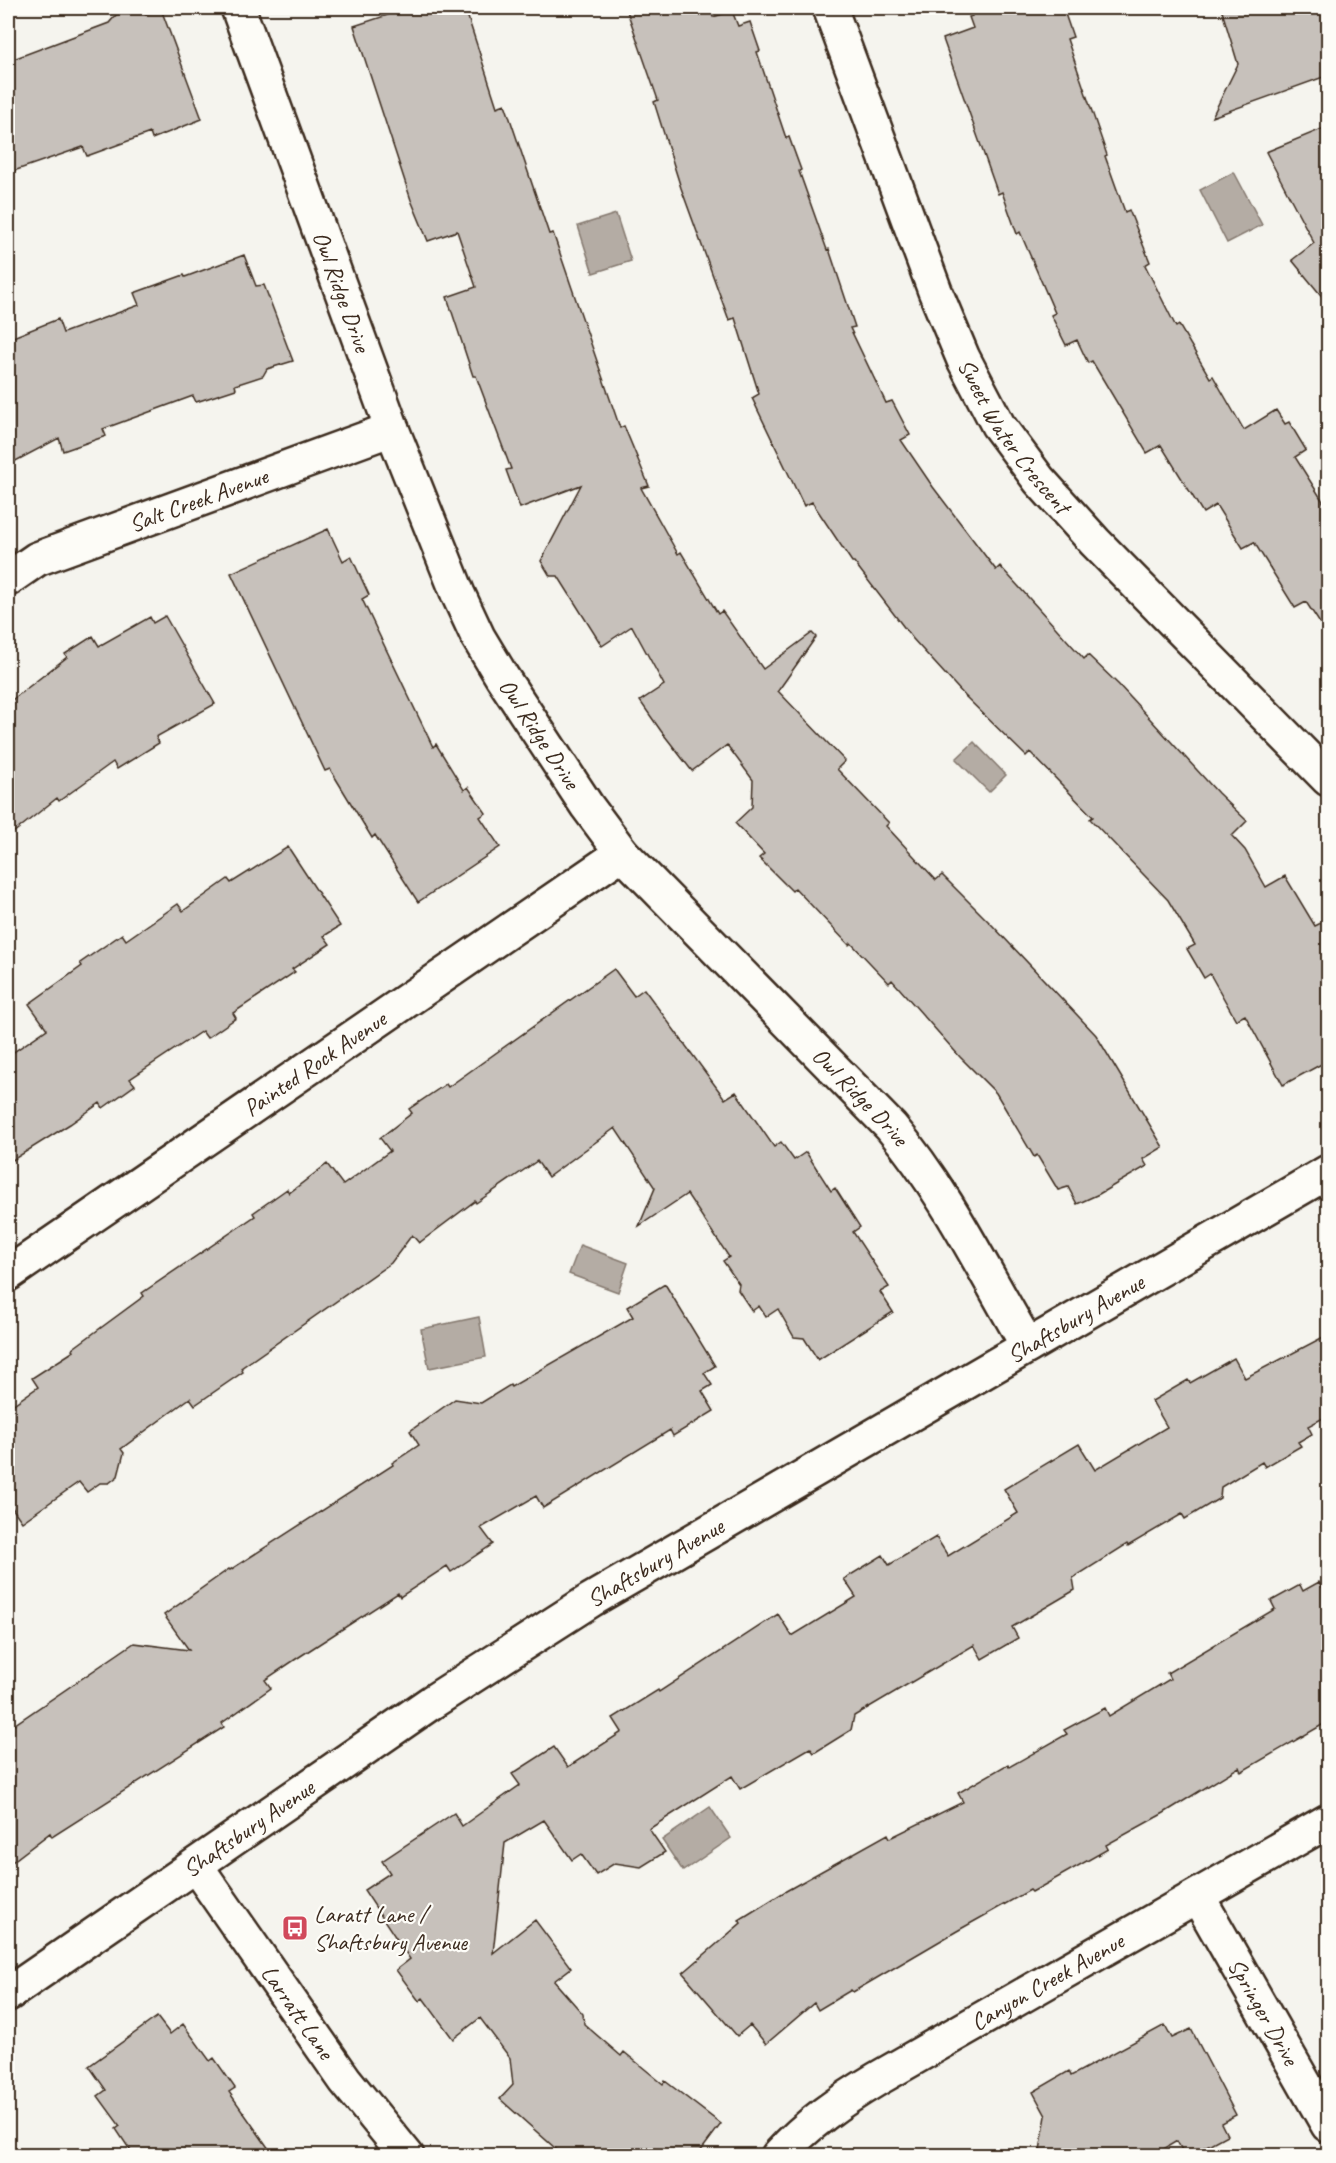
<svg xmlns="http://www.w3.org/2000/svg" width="1336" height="2163" font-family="Caveat,sans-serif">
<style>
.water{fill:#b4aca4;stroke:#84786e;stroke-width:1.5}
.building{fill:#c7c1bb;stroke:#3b2a1e;stroke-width:1.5}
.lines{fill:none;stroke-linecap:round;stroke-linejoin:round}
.street-casing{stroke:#3b2a1e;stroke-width:38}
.secondary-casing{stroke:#3b2a1e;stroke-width:38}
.street{stroke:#fdfcf7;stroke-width:33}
.secondary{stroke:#fdfcf7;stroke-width:33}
.labels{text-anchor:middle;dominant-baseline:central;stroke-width:4.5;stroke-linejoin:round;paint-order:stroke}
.street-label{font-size:24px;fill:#3b2a1e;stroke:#fdfcf7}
.poi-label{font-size:24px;fill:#3b2a1e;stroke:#fdfcf7;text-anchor:start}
</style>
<rect width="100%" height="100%" fill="#f5f4ee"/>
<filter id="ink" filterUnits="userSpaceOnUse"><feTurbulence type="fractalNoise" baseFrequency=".0167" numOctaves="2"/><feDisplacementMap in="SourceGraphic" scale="12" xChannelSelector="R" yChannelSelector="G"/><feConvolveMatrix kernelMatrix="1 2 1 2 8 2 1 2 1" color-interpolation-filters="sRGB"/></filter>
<g filter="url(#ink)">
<!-- water -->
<path class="water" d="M 1234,172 L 1262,225 L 1227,243 L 1200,190 Z
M 616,214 L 631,261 L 593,273 L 578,226 Z
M 974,742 L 1006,775 L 989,792 L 956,759 Z
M 580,1245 L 628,1263 L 618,1292 L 569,1274 Z
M 479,1317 L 486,1357 L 429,1368 L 421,1329 Z
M 710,1807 L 731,1838 L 683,1871 L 662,1840 Z"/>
<!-- building -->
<path class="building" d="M 136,8 L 146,14 L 161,9 L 202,119 L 152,139 L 150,133 L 87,156 L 83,147 L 8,173 L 8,61 L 109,23 L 116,15 Z
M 391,8 L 465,8 L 497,107 L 505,104 L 549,234 L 553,233 L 620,428 L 624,426 L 649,486 L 641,488 L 678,554 L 681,552 L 718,614 L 722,611 L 763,669 L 812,633 L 816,637 L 778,691 L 845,761 L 837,769 L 889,823 L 886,826 L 936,880 L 942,875 L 993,926 L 1096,1035 L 1163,1147 L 1143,1159 L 1147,1166 L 1099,1194 L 1077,1204 L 1068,1187 L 1058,1190 L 1037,1155 L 1034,1157 L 996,1093 L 960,1057 L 892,980 L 889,983 L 851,943 L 849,945 L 795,888 L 792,891 L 759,858 L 764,854 L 735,823 L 752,807 L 753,780 L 727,745 L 692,771 L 661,731 L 640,701 L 664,685 L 632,626 L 602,646 L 558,576 L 550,576 L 541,561 L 581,485 L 520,508 L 506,470 L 511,469 L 476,376 L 473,376 L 447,297 L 476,287 L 457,231 L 428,241 L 411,200 L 354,26 L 388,15 Z
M 626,8 L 710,8 L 713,17 L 732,11 L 738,26 L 750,22 L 760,51 L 757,52 L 786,138 L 789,137 L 801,170 L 799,171 L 827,250 L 829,249 L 855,327 L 850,328 L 886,403 L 892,401 L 910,435 L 901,440 L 933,487 L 996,570 L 1000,566 L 1084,659 L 1088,655 L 1119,685 L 1218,793 L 1247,821 L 1232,836 L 1245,850 L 1266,887 L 1285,876 L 1315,926 L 1329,919 L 1329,1060 L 1283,1085 L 1245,1015 L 1236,1020 L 1210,974 L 1204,978 L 1187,949 L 1195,945 L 1168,900 L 1090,819 L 1093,817 L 1030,752 L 1026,756 L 965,696 L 913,639 L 854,562 L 852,562 L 812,502 L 804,506 L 752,398 L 759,394 L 735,318 L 729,320 L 681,188 L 654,102 L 658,100 Z
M 969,8 L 1063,8 L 1073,37 L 1067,39 L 1107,155 L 1105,156 L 1125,212 L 1129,210 L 1150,262 L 1145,265 L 1176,327 L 1179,325 L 1210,378 L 1213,376 L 1244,430 L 1276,410 L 1285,424 L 1289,422 L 1306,450 L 1295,457 L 1329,511 L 1329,637 L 1306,602 L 1295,608 L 1254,542 L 1243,548 L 1216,505 L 1203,513 L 1161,445 L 1147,453 L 1092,361 L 1088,363 L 1077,340 L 1066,345 L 1051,315 L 1055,313 L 1020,232 L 1017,234 L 1002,192 L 998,194 L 943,39 L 973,28 L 969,17 L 972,16 Z
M 1221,8 L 1329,8 L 1329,75 L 1212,117 L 1238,64 Z
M 1329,126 L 1329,305 L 1292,260 L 1314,243 L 1266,152 Z
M 244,255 L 256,286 L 264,285 L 293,361 L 267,369 L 263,376 L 235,385 L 236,389 L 196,402 L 193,396 L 103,429 L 106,436 L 63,451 L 59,438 L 8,465 L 8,339 L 58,319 L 63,333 L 139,305 L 134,293 L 184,275 L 185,277 Z
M 328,529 L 343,561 L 351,556 L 369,595 L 362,599 L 433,747 L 436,744 L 464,790 L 468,787 L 486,813 L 480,817 L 500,847 L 418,902 L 375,835 L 372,838 L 330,769 L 325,771 L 231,573 Z
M 165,616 L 215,704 L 156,737 L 159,743 L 117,769 L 113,762 L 59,801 L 57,798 L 8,837 L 8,703 L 67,657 L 65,654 L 93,636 L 99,646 L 150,617 L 153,623 Z
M 288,847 L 340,926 L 324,936 L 330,944 L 292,969 L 295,972 L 233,1013 L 236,1018 L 207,1038 L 202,1031 L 130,1079 L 135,1085 L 103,1108 L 100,1103 L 70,1124 L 8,1163 L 8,1056 L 47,1029 L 29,1004 L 82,966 L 80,963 L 122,934 L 126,940 L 178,904 L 183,911 L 228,879 L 231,883 Z
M 614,969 L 634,996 L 644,989 L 725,1099 L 736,1092 L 774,1147 L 781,1142 L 794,1160 L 806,1152 L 831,1191 L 835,1188 L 860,1227 L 853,1232 L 889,1287 L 880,1292 L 893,1312 L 818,1360 L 804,1338 L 794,1337 L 778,1309 L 766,1317 L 759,1306 L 752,1311 L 738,1290 L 739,1284 L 723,1261 L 729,1257 L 687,1194 L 639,1226 L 655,1188 L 615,1128 L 548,1177 L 537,1161 L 476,1203 L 475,1201 L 419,1243 L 412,1235 L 391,1263 L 241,1368 L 243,1372 L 195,1405 L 190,1398 L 121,1449 L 124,1453 L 118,1476 L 109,1483 L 100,1483 L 87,1492 L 79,1482 L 22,1522 L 8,1502 L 8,1408 L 38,1387 L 32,1378 L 74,1351 L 72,1349 L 144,1296 L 142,1293 L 255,1216 L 253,1213 L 287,1189 L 289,1193 L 327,1164 L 343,1185 L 390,1151 L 380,1138 L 412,1113 L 409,1109 L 446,1084 L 448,1087 Z
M 665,1284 L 715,1366 L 704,1373 L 712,1385 L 702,1391 L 714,1411 L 673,1436 L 670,1430 L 543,1508 L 536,1496 L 481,1528 L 493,1544 L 451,1572 L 447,1566 L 400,1597 L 398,1593 L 296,1659 L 265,1680 L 271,1688 L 222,1723 L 224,1727 L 52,1837 L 50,1833 L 8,1865 L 8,1729 L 134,1643 L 189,1650 L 164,1615 L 229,1569 L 230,1570 L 393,1465 L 392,1463 L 419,1445 L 410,1431 L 455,1399 L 481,1403 L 510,1385 L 511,1387 L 633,1317 L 627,1307 Z
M 1329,1334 L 1329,1415 L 1308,1426 L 1312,1434 L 1298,1442 L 1301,1446 L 1265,1467 L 1262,1462 L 1221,1487 L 1220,1498 L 1185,1519 L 1182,1514 L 1128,1546 L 1127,1544 L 1073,1578 L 1075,1590 L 1012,1627 L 1018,1638 L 982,1659 L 974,1645 L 854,1716 L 851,1730 L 814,1753 L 810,1748 L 740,1789 L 732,1776 L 649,1829 L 665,1852 L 641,1867 L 615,1863 L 596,1875 L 581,1854 L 572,1860 L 544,1820 L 505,1843 L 493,1953 L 535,1920 L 571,1968 L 554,1981 L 583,2014 L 584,2024 L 621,2056 L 624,2052 L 663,2084 L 665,2081 L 721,2124 L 697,2156 L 564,2156 L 500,2099 L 513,2085 L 510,2058 L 480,2018 L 453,2039 L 423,1998 L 419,2001 L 396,1970 L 410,1959 L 364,1890 L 390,1873 L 382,1861 L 454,1813 L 462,1826 L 520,1785 L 512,1774 L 554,1747 L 568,1767 L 622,1732 L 613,1718 L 658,1690 L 659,1692 L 778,1614 L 792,1636 L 856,1597 L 844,1579 L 883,1555 L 889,1565 L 936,1537 L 948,1556 L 1018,1513 L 1004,1489 L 1079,1444 L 1095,1470 L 1167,1427 L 1152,1401 L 1188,1380 L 1190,1383 L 1234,1358 L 1245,1378 Z
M 1319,1582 L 1329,1598 L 1329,1721 L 1241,1772 L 1239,1767 L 1164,1813 L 1106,1845 L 1108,1849 L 1032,1892 L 1030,1890 L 957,1931 L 853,1992 L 851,1990 L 818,2010 L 814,2003 L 766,2044 L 750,2025 L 737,2036 L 683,1973 L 741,1923 L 739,1920 L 786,1891 L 888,1834 L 890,1838 L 963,1802 L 958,1793 L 1008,1764 L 1009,1767 L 1067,1734 L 1064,1730 L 1105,1708 L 1109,1716 L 1170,1679 L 1167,1673 L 1275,1609 L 1271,1601 L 1300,1585 L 1303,1591 Z
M 157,2017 L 170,2034 L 183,2024 L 210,2061 L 214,2058 L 235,2088 L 229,2092 L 274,2156 L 134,2156 L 116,2129 L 120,2126 L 98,2096 L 106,2090 L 89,2066 Z
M 1165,2025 L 1172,2038 L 1191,2029 L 1236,2115 L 1221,2123 L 1227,2135 L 1188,2156 L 1185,2156 L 1177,2141 L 1152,2156 L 1039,2156 L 1046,2116 L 1033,2092 L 1069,2071 L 1071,2076 Z"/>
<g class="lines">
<defs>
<g id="street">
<path id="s1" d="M 238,8 L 392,429 L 458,594 L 478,637 L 502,677 L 587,806 L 622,853 L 891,1127 C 947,1193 984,1272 1028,1346"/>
<path id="s2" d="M 830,8 L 935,291 L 963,358 L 998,425 L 1039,480 L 1095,542 L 1328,779"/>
<path id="s3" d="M 8,579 L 37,559 L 392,429"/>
<path id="s4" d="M 8,1274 L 622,853"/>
<path id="s5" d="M 196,1866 L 345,2080 L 407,2156"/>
<path id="s6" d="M 1198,1897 L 1328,2125"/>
<path id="s7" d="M 778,2156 C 807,2124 840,2101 877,2079 L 1328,1821"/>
</g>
<g id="secondary">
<path id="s8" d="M 8,1994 L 432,1702 L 591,1600 L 1328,1172"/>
</g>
</defs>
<!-- street casing -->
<use href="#street" class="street-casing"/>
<!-- secondary casing -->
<use href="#secondary" class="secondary-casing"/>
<!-- street -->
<use href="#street" class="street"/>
<!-- secondary -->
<use href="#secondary" class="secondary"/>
</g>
</g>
<!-- icons -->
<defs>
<symbol id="bus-square" viewBox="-11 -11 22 22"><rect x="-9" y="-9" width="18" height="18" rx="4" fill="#d1495b" stroke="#fdfcf7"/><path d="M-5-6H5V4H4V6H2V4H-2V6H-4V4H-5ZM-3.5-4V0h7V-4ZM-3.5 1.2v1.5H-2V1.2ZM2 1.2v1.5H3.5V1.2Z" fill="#fff"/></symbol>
</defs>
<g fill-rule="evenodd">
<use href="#bus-square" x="280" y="1913" width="30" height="30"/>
</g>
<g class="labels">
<!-- street labels -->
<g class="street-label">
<text stroke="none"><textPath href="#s1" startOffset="302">Owl Ridge Drive</textPath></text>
<text stroke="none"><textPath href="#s2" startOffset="468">Sweet Water Crescent</textPath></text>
<text stroke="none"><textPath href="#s3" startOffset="207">Salt Creek Avenue</textPath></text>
<text stroke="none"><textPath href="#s1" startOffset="788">Owl Ridge Drive</textPath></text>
<text stroke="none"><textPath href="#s4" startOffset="372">Painted Rock Avenue</textPath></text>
<text stroke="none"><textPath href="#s1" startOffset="1274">Owl Ridge Drive</textPath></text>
<text stroke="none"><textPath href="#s8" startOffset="1264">Shaftsbury Avenue</textPath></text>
<text stroke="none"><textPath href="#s8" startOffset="778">Shaftsbury Avenue</textPath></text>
<text stroke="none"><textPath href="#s8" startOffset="292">Shaftsbury Avenue</textPath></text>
<text stroke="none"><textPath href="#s7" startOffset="322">Canyon Creek Avenue</textPath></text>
<text stroke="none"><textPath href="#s6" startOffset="132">Springer Drive</textPath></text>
<text stroke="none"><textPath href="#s5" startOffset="178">Larratt Lane</textPath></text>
</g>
<!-- poi labels -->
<g class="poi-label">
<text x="314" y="1914">Laratt Lane /<tspan x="314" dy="28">Shaftsbury Avenue</tspan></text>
</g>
</g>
<!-- margin -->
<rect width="1336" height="2163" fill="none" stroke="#fdfcf7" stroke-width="30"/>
<rect x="15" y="15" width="1306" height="2133" fill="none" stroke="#3b2a1e" stroke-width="2" filter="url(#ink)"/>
</svg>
